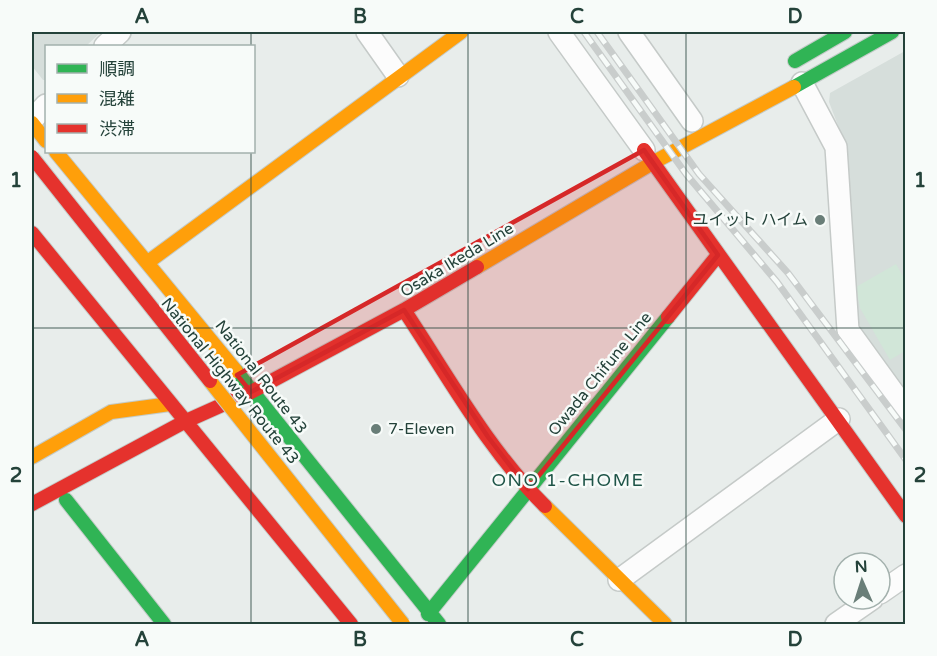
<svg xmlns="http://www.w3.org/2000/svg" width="937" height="656" font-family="'Varela Round','Noto Sans JP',sans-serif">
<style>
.built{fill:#d6dedb}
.green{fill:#d1e6d8}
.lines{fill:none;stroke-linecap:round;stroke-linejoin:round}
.street-casing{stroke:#c5cac8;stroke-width:24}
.fast-casing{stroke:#c3cbc8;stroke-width:16}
.slow-casing{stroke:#c3cbc8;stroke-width:16}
.jam-casing{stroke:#c3cbc8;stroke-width:16}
.street{stroke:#fcfcfc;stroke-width:21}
.fast{stroke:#30b455;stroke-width:14}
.slow{stroke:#ff9f0a;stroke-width:14}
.jam{stroke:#e5322d;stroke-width:14}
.rail-casing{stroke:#c9cdcc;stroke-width:7}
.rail{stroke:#f7fbf9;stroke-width:4.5;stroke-dasharray:14;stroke-linecap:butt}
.slow-bridge-casing{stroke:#c3ccc9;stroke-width:16;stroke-linecap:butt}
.jam-bridge-casing{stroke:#c3ccc9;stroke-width:16;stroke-linecap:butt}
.slow-bridge{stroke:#ff9f0a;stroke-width:14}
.jam-bridge{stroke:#e5322d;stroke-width:14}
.marked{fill:#d62828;fill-opacity:0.2;stroke:#d62828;stroke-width:4.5;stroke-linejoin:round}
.grid{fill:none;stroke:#24423a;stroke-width:1.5;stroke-opacity:0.55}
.poi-dot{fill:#697e78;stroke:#f7fbf9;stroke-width:2}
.labels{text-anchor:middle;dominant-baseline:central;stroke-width:5;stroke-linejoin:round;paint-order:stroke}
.poi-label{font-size:16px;fill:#24423a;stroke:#f7fbf9;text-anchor:end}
.street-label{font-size:16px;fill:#24423a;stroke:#f7fbf9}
.neighbourhood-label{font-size:18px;letter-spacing:1.5px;fill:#1f5548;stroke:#f7fbf9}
.neatline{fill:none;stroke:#24423a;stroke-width:2}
.grid-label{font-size:20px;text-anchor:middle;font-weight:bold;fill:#24423a}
</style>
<rect width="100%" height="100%" fill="#e8edeb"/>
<!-- built -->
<path class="built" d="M 32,32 L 101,32 L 86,46 L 46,46 L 46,80 L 43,80 L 32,66 Z
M 905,51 L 905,394 L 862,331 L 855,314 L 847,149 L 829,102 L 830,93 Z"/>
<!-- green -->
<path class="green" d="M 896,264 L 905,280 L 905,351 L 890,360 L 860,308 L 856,287 Z"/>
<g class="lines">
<defs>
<path id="street" d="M 367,32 L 398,76
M 559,32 L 644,150
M 629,32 L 692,121
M 105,46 L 120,32
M 802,83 L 836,147 L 848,330 L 906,410
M 32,120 L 46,105
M 619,580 L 839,419
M 880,593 L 906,575
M 836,624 L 872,599"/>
<path id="fast" d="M 795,61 L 845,32
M 794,87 L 892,32
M 236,371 L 439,624
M 66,500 L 164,624
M 428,614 L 668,317"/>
<path id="slow" d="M 32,123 L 46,141
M 56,152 L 236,371
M 148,262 L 461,32
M 477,267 L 654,162 L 794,87
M 32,457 L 111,412 L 170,404
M 545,506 L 665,624"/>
<path id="jam" d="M 644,150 L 906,516
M 32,233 L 351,624
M 404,310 C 448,376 488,450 545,506
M 668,317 L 718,255
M 32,504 L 184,422 L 251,392 L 404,310 L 477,267"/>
</defs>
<!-- street casing -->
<use href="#street" class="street-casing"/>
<!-- fast casing -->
<use href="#fast" class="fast-casing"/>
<!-- slow casing -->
<use href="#slow" class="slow-casing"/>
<!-- jam casing -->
<use href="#jam" class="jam-casing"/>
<!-- street -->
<use href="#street" class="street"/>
<!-- fast -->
<use href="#fast" class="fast"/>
<!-- slow -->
<use href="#slow" class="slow"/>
<!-- jam -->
<use href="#jam" class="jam"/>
<defs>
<path id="rail" d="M 584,32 L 686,174 L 777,282 L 906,460
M 597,32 L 699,174 L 788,273 L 906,430"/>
</defs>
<!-- rail casing -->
<use href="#rail" class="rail-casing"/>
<!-- rail -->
<use href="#rail" class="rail"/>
<defs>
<path id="slow-bridge" d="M 210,381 L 403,624"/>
<path id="jam-bridge" d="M 32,157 L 210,381"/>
</defs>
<!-- slow-bridge casing -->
<use href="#slow-bridge" class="slow-bridge-casing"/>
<!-- jam-bridge casing -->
<use href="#jam-bridge" class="jam-bridge-casing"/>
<!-- slow-bridge -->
<use href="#slow-bridge" class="slow-bridge"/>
<!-- jam-bridge -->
<use href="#jam-bridge" class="jam-bridge"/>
</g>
<!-- marked area -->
<path class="marked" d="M 644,150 L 718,255 L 528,489 L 488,437 L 404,310 L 251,392 L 237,375 Z"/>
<!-- grid -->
<path class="grid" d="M 251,32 L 251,46M 468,32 L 468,624M 686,32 L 686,624M 251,152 L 251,624M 32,328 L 906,328"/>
<!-- markers -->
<g class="poi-dot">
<circle cx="820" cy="220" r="6"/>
<circle cx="376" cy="429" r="6"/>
</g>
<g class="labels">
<!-- poi labels -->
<g class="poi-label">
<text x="808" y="220">ユイット ハイム</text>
<text x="388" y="429" text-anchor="start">7-Eleven</text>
</g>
<!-- street labels -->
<g class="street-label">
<text transform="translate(457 260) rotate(-31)">Osaka Ikeda Line</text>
<text transform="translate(600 374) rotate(-51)">Owada Chifune Line</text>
<text transform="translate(261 377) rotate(52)">National Route 43</text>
<text transform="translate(230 381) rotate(51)">National Highway Route 43</text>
</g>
<!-- neighbourhood labels -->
<g class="neighbourhood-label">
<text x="568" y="480">ONO 1-CHOME</text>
</g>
</g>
<!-- border -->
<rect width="937" height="656" fill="none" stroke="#f7fbf9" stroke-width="66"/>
<!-- legend -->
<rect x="45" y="45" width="210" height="108" fill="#f7fbf9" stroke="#a3b1ad" stroke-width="1.5"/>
<rect x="57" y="64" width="30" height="9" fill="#30b455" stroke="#a3b1ad" stroke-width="1.5"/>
<text x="99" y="75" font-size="18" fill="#24423a">順調</text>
<rect x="57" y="94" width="30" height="9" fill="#ff9f0a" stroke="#a3b1ad" stroke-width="1.5"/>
<text x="99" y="105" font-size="18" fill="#24423a">混雑</text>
<rect x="57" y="124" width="30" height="9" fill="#e5322d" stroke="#a3b1ad" stroke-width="1.5"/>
<text x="99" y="135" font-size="18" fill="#24423a">渋滞</text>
<!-- north arrow -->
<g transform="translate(862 581) rotate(357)"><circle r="28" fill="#f7fbf9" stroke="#a3b1ad" stroke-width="1.5"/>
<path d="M0-4.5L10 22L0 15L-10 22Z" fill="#697e78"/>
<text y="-9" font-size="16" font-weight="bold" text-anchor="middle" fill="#24423a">N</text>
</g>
<rect x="33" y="33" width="871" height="590" class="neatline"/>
<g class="grid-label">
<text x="142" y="23">A</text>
<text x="360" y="23">B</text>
<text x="577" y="23">C</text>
<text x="795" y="23">D</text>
<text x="16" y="187">1</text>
<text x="920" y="187">1</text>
<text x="16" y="482">2</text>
<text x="920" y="482">2</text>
<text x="142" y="646">A</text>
<text x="360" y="646">B</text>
<text x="577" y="646">C</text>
<text x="795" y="646">D</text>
</g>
</svg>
